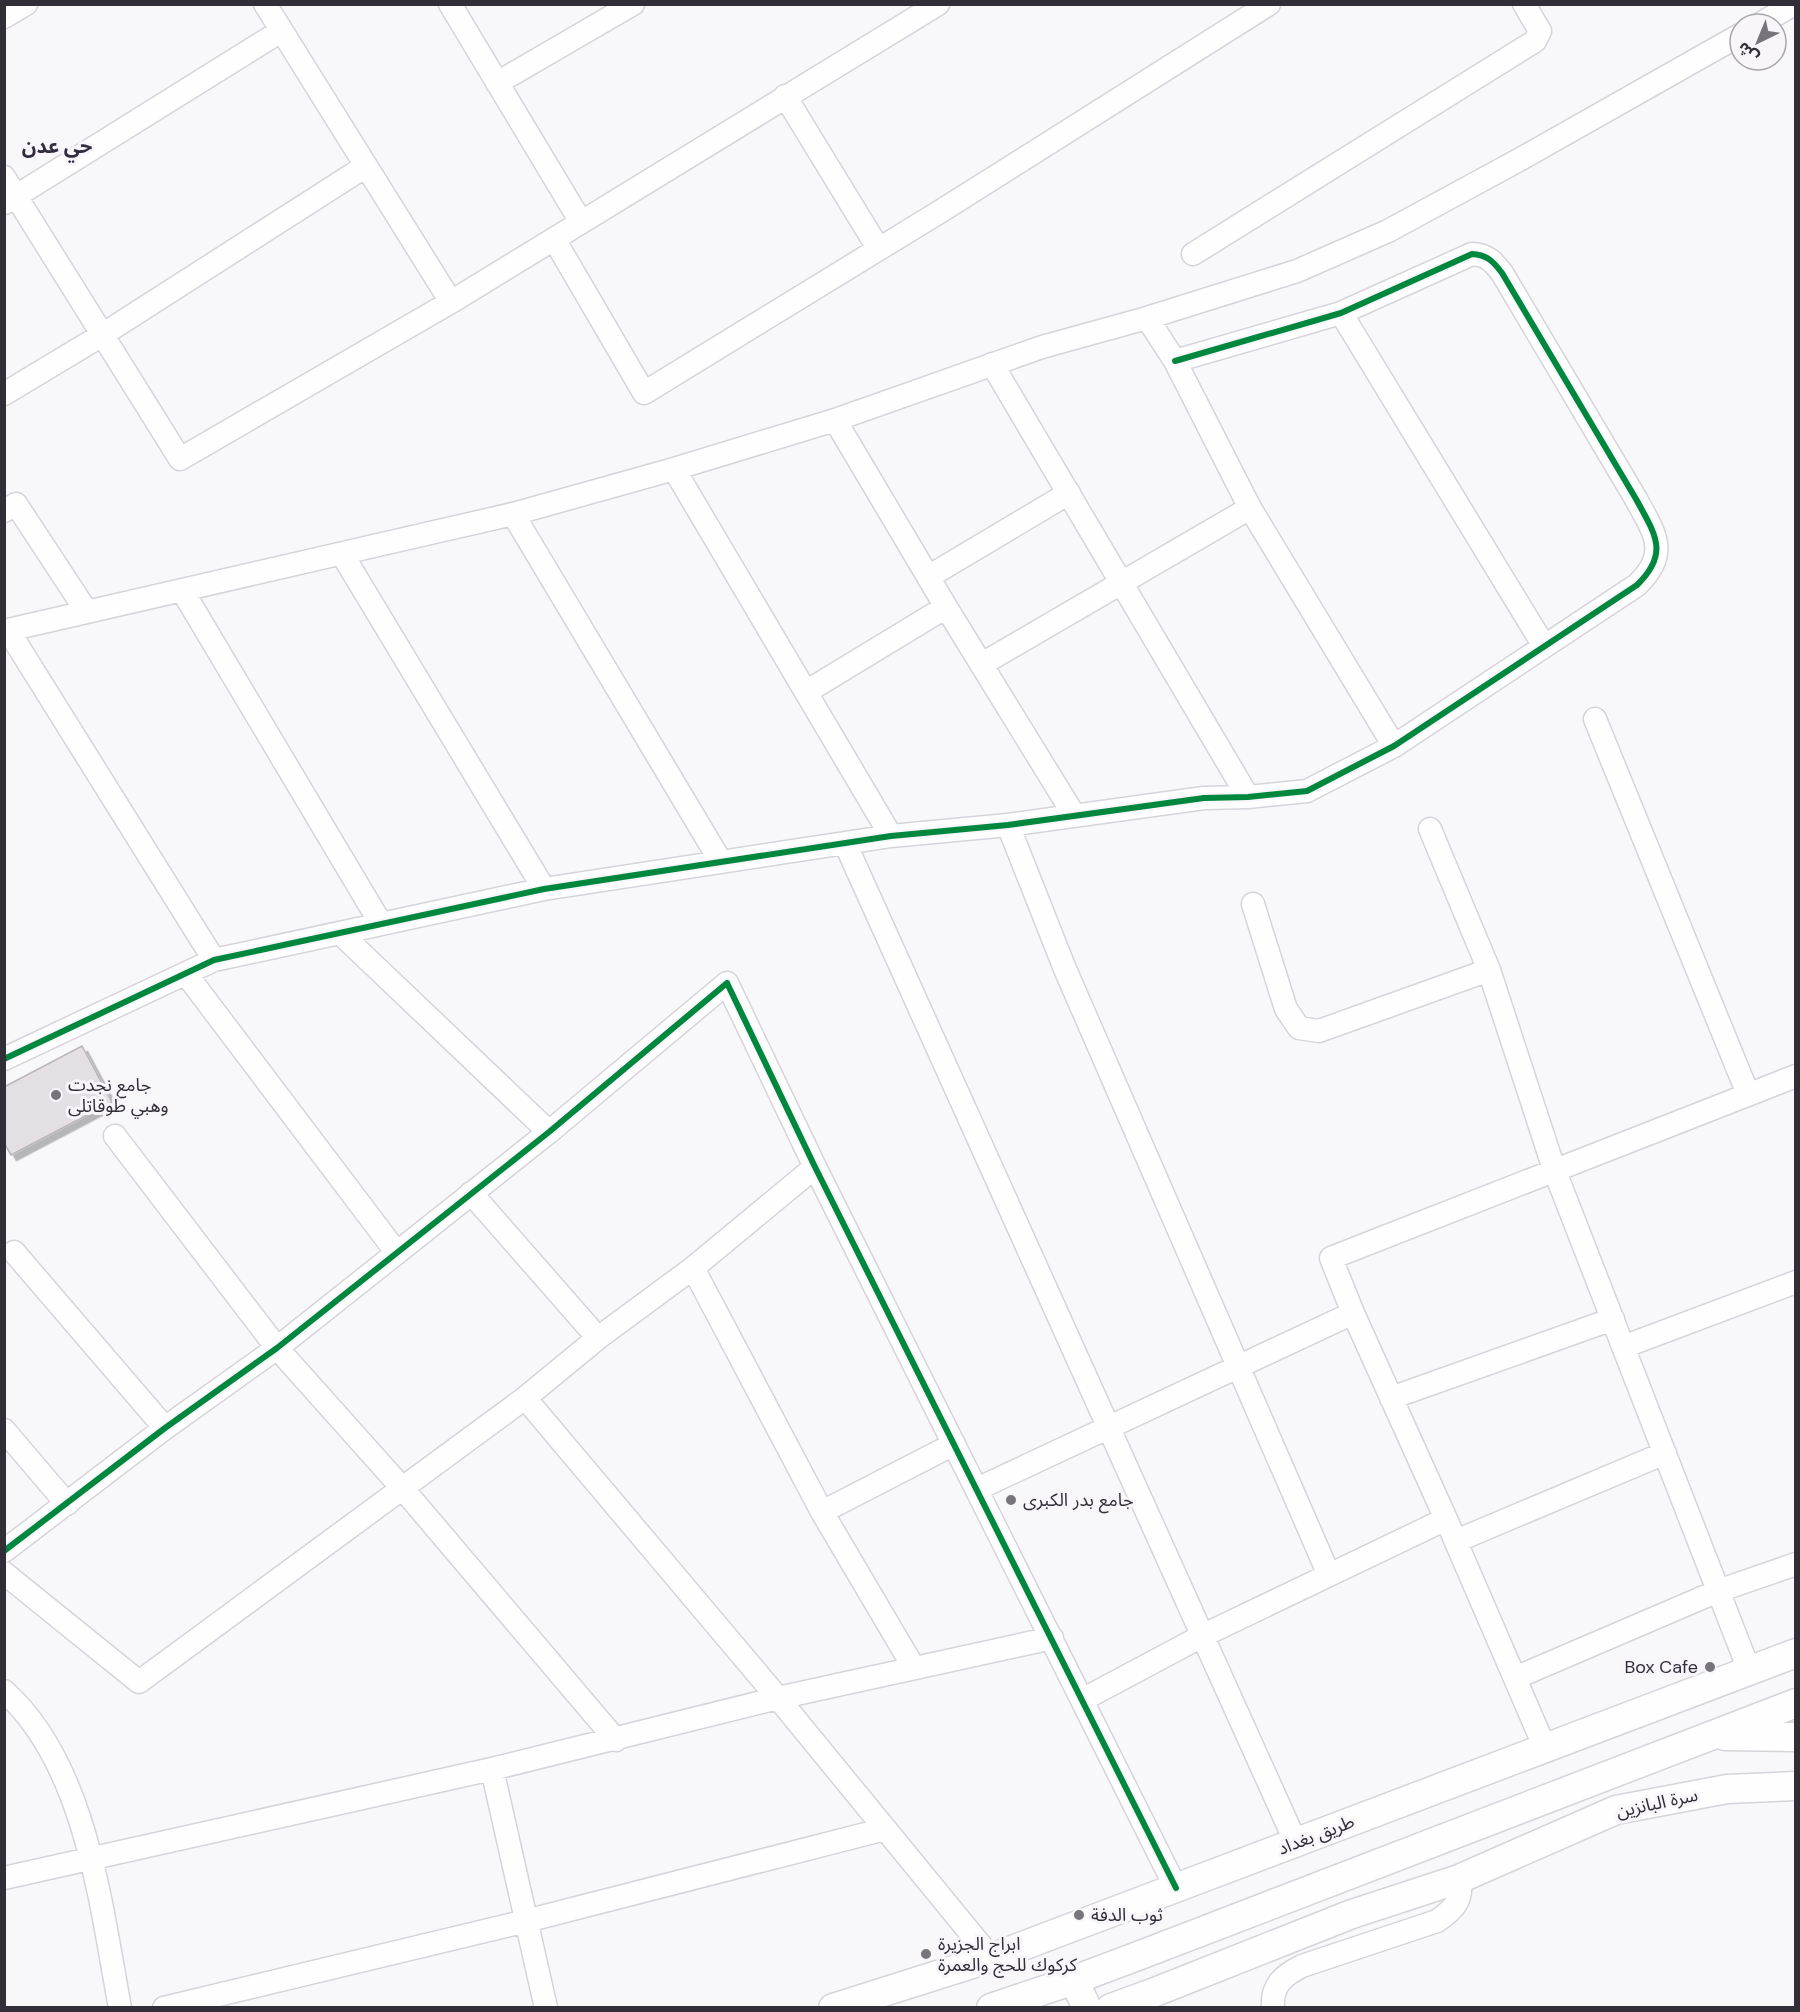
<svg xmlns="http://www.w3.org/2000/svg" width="1800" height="2012" font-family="'DM Sans','Noto Sans Arabic',sans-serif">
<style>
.building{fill:#e3dfe4;stroke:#bab6bb;stroke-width:1.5;filter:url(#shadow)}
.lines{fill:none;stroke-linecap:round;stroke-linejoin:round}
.minor-casing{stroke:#d6d4db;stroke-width:25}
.major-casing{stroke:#d6d4db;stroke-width:31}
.minor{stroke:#fefefe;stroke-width:22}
.major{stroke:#fefefe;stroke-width:28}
.cycleway-casing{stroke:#f8f6fb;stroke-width:10}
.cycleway{stroke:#00873e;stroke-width:6}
.poi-dot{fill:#77747b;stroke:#f8f6fb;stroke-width:2}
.labels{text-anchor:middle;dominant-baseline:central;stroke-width:6;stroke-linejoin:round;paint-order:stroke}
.poi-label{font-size:18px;fill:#312e37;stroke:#f8f6fb;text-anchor:start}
.street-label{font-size:18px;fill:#312e37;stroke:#f8f6fb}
.neighbourhood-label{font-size:20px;font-weight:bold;fill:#332c3f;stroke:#f8f6fb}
</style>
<defs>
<filter id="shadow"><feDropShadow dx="5.5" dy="5.5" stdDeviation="0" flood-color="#0004"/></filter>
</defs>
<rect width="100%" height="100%" fill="#f8f7fa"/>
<!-- building -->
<path class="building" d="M 82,1046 L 112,1102 L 11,1155 L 4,1143 L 4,1087 Z"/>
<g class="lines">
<defs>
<path id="minor" d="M 265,4 L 451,302
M 450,4 L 581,222
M 4,17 L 26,4
M 1760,24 L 1794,4
M 497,83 L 633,4
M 785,96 L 878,248
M 4,177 L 180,459 L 451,302 L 938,4
M 5,203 L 281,31
M 554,239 L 644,393 L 941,211 L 1269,4
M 1193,254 L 1535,41 L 1540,31 L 1524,4
M 1341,313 L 1544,646
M 1147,318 L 1175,361 L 1250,508 L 1394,746
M 992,364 L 1248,797
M 4,394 L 102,335 L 366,166
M 835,420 L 946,607 L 1074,815
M 674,469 L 891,836
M 4,511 L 16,504 L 87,612
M 513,514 L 721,862
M 342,554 L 544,889
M 928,577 L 1069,493
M 182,590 L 381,924
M 8,630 L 214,960
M 4,631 L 513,514 L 674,469 L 835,420 L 1042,347 L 1147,318 L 1297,271 L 1388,231 L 1517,161 L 1740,35
M 982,664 L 1250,508
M 806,692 L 946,607
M 1595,719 L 1748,1094
M 1008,825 L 1065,969 L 1329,1575
M 1430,829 L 1489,970 L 1554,1169 L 1749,1670
M 845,843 L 1296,1843
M 1253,904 L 1286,1009 L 1299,1028 L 1319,1031 L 1489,970
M 340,933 L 549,1132
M 186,974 L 397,1253
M 4,1059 L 214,960 L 544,889 L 891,836 L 1008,825 L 1204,798 L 1248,797 L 1307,791 L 1394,746 L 1637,585 C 1670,553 1655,534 1636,499 L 1502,273 C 1493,261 1487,255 1472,254 L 1341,313 L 1175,361
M 115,1136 L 277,1348 L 403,1489 L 616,1740
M 471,1193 L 598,1338
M 14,1252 L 165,1428
M 693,1268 L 822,1512 L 914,1668
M 1623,1347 L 1796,1282
M 525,1398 L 778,1698 L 991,1958
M 1391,1398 L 1613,1319
M 4,1430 L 67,1504
M 977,1489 L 1353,1313
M 822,1512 L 954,1444
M 1456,1541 L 1665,1453
M 4,1551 L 165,1428 L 277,1348 L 549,1132 L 727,983 L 815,1167 L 1176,1888
M 4,1573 L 139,1682 L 525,1398 L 598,1338 L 693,1268 L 815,1167
M 1515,1678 L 1718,1591 L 1796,1564
M 4,1691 C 86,1764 101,1906 120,2008
M 1082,1700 L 1202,1636 L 1446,1519
M 1545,1748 L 1446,1519 L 1353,1313 L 1331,1258 L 1796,1076
M 492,1769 L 546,2008
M 4,1878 L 492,1769 L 778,1698 L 1052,1638
M 164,2008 L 526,1921 L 885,1829
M 1273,2008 C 1271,1985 1284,1975 1302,1966 L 1437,1921 C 1453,1910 1464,1900 1459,1879"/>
<path id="major" d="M 1725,1736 L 1796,1737
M 1074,1980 L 1087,2008
M 833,2008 L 991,1958 L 1796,1653
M 991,2008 L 1074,1980 L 1143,1954 L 1796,1703
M 1111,2008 L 1155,1992 L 1352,1914 L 1459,1879 L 1616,1810 L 1727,1789 L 1796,1786"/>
</defs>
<!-- minor casing -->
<use href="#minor" class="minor-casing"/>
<!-- major casing -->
<use href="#major" class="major-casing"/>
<!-- minor -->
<use href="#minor" class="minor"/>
<!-- major -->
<use href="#major" class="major"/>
<defs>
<path id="cycleway" d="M 4,1059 L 214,960 L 544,889 L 891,836 L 1008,825 L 1204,798 L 1248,797 L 1307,791 L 1394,746 L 1637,585 C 1670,553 1655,534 1636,499 L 1502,273 C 1493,261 1487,255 1472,254 L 1341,313 L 1175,361
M 4,1551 L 165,1428 L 277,1348 L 549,1132 L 727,983 L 815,1167 L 1176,1888"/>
</defs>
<!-- cycleway casing -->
<use href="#cycleway" class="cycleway-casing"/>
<!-- cycleway -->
<use href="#cycleway" class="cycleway"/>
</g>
<!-- markers -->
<g class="poi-dot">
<circle cx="56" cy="1095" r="6"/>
<circle cx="1011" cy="1500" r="6"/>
<circle cx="1710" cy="1667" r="6"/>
<circle cx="1079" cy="1915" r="6"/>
<circle cx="926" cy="1954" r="6"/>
</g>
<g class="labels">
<!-- poi labels -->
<g class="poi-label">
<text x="68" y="1085">جامع نجدت<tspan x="68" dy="21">وهبي طوقاتلى</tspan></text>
<text x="1023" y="1500">جامع بدر الكبرى</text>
<text x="1698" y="1667" text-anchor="end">Box Cafe</text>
<text x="1091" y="1915">ثوب الدفة</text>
<text x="938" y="1944">ابراج الجزيرة<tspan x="938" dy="21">كركوك للحج والعمرة</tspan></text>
</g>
<!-- street labels -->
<g class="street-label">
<text transform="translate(1657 1803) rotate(-12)">سرة البانزين</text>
<text transform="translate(1316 1835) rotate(-21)">طريق بغداد</text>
</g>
<!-- neighbourhood labels -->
<g class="neighbourhood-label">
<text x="57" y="146">حي عدن</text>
</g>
</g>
<!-- border -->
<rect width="1800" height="2012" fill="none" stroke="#312e37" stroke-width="12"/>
<!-- north arrow -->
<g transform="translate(1758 42) rotate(223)"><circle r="28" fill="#f8f6fb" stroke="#a8a6ad" stroke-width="1.5"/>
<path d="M0-4.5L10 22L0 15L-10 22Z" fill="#77747b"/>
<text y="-9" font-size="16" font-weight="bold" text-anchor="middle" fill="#312e37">ش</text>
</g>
</svg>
